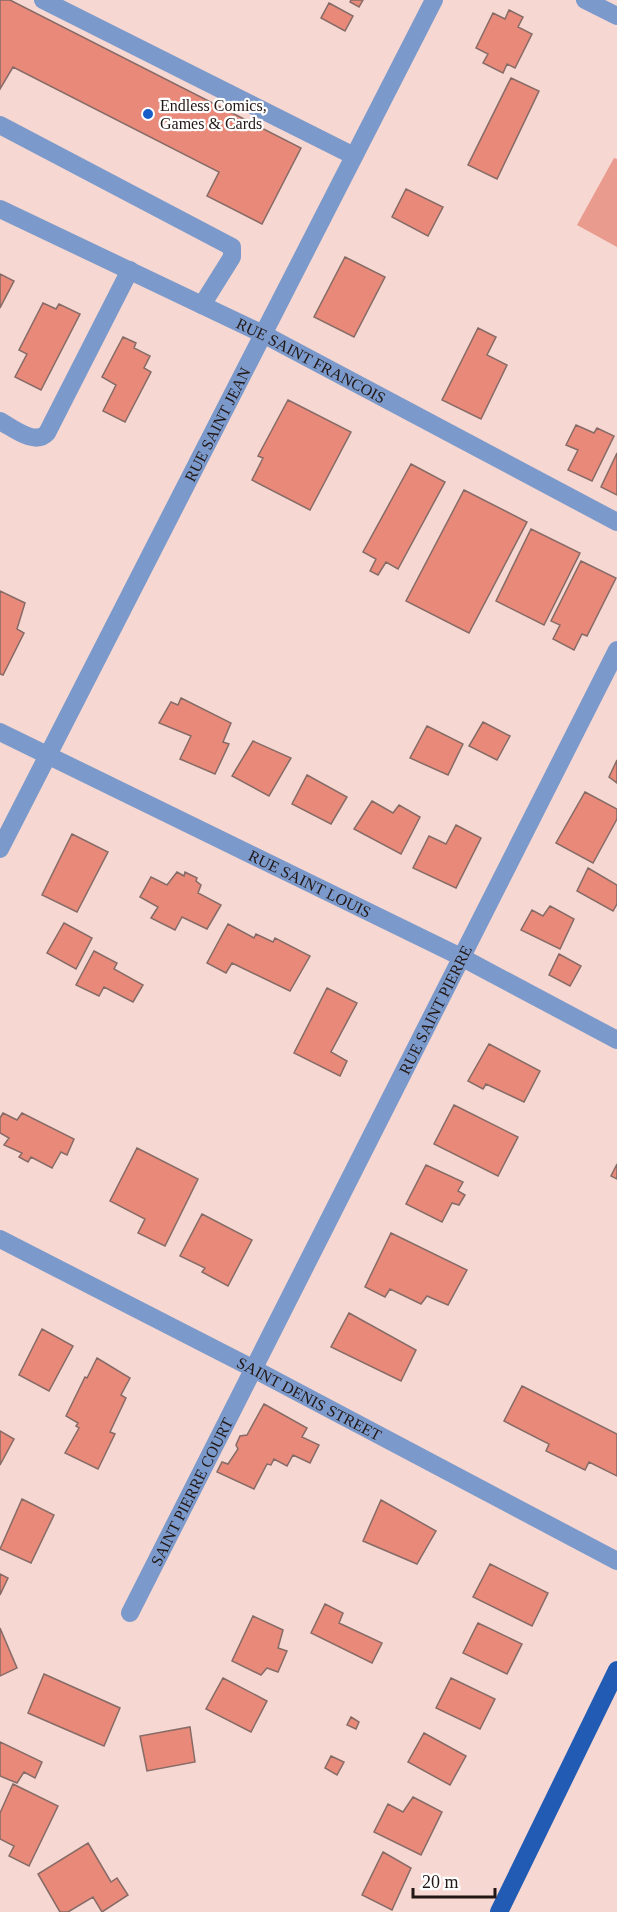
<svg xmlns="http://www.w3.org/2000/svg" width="617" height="1912" font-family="'Times New Roman',serif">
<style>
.green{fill:#e99b8d}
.building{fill:#e8897a;stroke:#866b66;stroke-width:1.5}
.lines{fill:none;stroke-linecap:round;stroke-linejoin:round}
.minor{stroke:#7b9acb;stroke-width:18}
.major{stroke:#225bb3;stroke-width:18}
.poi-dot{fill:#175ec9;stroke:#fff;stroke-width:2}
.labels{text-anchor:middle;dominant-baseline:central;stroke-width:4.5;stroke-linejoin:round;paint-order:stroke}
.poi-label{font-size:16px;fill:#221715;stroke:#fff;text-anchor:start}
.street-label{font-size:16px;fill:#221715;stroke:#fff}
</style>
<rect width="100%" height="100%" fill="#f6d7d1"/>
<!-- green -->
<path class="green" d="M 614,158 L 617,159 L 617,247 L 577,225 Z"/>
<!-- building -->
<path class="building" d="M 0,0 L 10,0 L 301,148 L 262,224 L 207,196 L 219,172 L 13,67 L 0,89 Z
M 351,0 L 363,0 L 359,7 L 350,2 Z
M 329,3 L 353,16 L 345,31 L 321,18 Z
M 509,10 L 523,17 L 518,27 L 532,34 L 515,68 L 507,64 L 503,73 L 483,63 L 488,54 L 476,48 L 493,13 L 505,19 Z
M 511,78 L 539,91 L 497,179 L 468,165 Z
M 406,189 L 443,207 L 428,236 L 392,217 Z
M 345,257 L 385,277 L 354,337 L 314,317 Z
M 0,274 L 14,281 L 0,308 Z
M 43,303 L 56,309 L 59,304 L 80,314 L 41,390 L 15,377 L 27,354 L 19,350 Z
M 478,328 L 496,337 L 487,355 L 507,365 L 481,419 L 442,400 Z
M 123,337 L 136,343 L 134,348 L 150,356 L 144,368 L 151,372 L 125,422 L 103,411 L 116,385 L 102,377 Z
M 288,400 L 351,432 L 310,510 L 252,480 L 263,458 L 258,456 Z
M 576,425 L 594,433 L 597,428 L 614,436 L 592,481 L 568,470 L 578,450 L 566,445 Z
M 617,453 L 617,495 L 601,487 Z
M 411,464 L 445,482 L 398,569 L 386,562 L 378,575 L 370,571 L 376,559 L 363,552 Z
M 464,490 L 527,522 L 469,633 L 406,601 Z
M 531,529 L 580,553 L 544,625 L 496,601 Z
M 581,561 L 616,578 L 587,636 L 582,634 L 574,650 L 553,639 L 560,625 L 551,621 Z
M 0,591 L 25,603 L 17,629 L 24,633 L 3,675 L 0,674 Z
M 181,698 L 231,723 L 223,742 L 229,744 L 215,774 L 180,759 L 191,736 L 159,723 L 171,702 L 178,705 Z
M 483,722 L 510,736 L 497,760 L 469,746 Z
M 427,726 L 463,744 L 448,775 L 410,758 Z
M 253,741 L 291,758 L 269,796 L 232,776 Z
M 617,760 L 617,783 L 609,777 Z
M 307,775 L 347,797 L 331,824 L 292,804 Z
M 585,792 L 617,809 L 617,819 L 593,863 L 556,843 Z
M 372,801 L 393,813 L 399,805 L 420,817 L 401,854 L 354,829 Z
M 456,825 L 481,838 L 456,888 L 413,868 L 429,836 L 446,844 Z
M 72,834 L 108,852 L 77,912 L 42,895 Z
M 588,868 L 617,885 L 617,904 L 613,911 L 577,891 Z
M 177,872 L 184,876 L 185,872 L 197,878 L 196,881 L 201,885 L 198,893 L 221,905 L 207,929 L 182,917 L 175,930 L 151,918 L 158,907 L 140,897 L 151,877 L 167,885 Z
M 550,906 L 574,919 L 560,949 L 521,930 L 532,910 L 543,916 Z
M 64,923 L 92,938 L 76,969 L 47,953 Z
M 228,924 L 254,938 L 256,934 L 273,942 L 275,938 L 310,956 L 290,991 L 232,963 L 226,973 L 207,963 Z
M 94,951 L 117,963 L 114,969 L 143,985 L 133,1002 L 104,987 L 99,996 L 76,985 Z
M 559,954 L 581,966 L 570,986 L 549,975 Z
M 327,988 L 357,1003 L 331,1052 L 347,1061 L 340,1076 L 294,1053 Z
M 489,1044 L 540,1071 L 524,1102 L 486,1084 L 483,1089 L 468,1081 Z
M 454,1105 L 518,1137 L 498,1176 L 434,1144 Z
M 3,1113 L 17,1120 L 22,1113 L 74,1139 L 67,1155 L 61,1152 L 52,1168 L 31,1157 L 28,1162 L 19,1157 L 22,1153 L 4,1145 L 9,1138 L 0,1133 L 0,1118 Z
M 137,1148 L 198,1179 L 165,1246 L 138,1233 L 145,1219 L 110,1201 Z
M 617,1164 L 617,1179 L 611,1176 Z
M 426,1165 L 463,1182 L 458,1191 L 465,1195 L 459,1205 L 452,1203 L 442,1222 L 406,1204 Z
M 202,1214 L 252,1240 L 228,1286 L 202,1272 L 205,1268 L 180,1256 Z
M 391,1233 L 467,1270 L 448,1305 L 427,1296 L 421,1304 L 390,1289 L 385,1297 L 365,1287 Z
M 349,1313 L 416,1350 L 401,1381 L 331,1347 Z
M 42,1329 L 73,1346 L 49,1391 L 19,1375 Z
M 97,1358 L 130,1378 L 121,1395 L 126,1398 L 110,1432 L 115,1434 L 98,1469 L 65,1453 L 79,1428 L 76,1426 L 78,1423 L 66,1416 L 85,1377 L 87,1378 Z
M 522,1386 L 617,1434 L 617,1476 L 589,1462 L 585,1470 L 546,1451 L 549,1444 L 504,1421 Z
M 264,1404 L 307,1428 L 302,1437 L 319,1445 L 310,1463 L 293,1455 L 287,1466 L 274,1459 L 271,1465 L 267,1464 L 254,1489 L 217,1472 L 222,1462 L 228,1464 L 238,1449 L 236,1445 L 240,1436 L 247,1435 Z
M 0,1431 L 14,1439 L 0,1465 Z
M 22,1499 L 54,1515 L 31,1563 L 0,1549 Z
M 381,1500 L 436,1531 L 417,1564 L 363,1541 Z
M 490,1564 L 548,1593 L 532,1626 L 473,1597 Z
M 0,1574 L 8,1578 L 0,1595 Z
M 325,1604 L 343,1613 L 339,1623 L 382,1643 L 372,1663 L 311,1633 Z
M 253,1616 L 283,1630 L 278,1648 L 287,1651 L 278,1672 L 267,1668 L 261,1675 L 232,1661 Z
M 478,1623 L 522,1644 L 507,1674 L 463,1653 Z
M 0,1628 L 17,1668 L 0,1676 Z
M 44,1674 L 120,1708 L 104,1746 L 28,1713 Z
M 223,1678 L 267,1701 L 251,1732 L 206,1709 Z
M 451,1678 L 495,1699 L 480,1729 L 436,1708 Z
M 351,1717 L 359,1722 L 356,1729 L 347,1725 Z
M 190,1727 L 195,1762 L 147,1771 L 140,1736 Z
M 424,1733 L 466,1756 L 450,1785 L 408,1762 Z
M 0,1742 L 42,1762 L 35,1778 L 24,1772 L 17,1783 L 0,1776 Z
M 331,1756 L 344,1762 L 337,1775 L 325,1768 Z
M 13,1784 L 58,1806 L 29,1866 L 9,1856 L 14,1846 L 0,1839 L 0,1813 Z
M 413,1797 L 442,1812 L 421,1855 L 374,1832 L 388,1804 L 403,1812 Z
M 88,1843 L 111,1882 L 117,1878 L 128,1895 L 102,1912 L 93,1897 L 68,1912 L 60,1912 L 38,1874 Z
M 383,1852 L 411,1868 L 392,1910 L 362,1895 Z"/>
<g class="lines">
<!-- minor -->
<g class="minor">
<path d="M 43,0 L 354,156"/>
<path d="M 585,0 L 617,16"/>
<path d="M 0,125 L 232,247 L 232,257 L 202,305"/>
<path id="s1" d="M 0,209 L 263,334 L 617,522"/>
<path d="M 0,421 C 13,428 35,446 47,433 L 130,270"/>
<path id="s2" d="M 0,732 L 461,957 L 617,1040"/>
<path id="s3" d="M 0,849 L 434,0"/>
<path id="s4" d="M 0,1239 L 254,1369 L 617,1561"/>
<path id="s5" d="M 130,1613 L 617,650"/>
</g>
<!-- major -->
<path class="major" d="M 499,1912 L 617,1670"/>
</g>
<!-- markers -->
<circle class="poi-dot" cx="148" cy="114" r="6"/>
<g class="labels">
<!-- poi labels -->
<g class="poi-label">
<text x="160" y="105">Endless Comics,<tspan x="160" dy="18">Games &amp; Cards</tspan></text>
</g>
<!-- street labels -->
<g class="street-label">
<text stroke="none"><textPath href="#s1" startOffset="346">RUE SAINT FRANCOIS</textPath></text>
<text stroke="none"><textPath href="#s3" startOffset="477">RUE SAINT JEAN</textPath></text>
<text stroke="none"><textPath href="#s2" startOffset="345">RUE SAINT LOUIS</textPath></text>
<text stroke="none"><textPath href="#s5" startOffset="676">RUE SAINT PIERRE</textPath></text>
<text stroke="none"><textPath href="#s4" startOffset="348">SAINT DENIS STREET</textPath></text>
<text stroke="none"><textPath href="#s5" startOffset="136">SAINT PIERRE COURT</textPath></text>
</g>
</g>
<!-- scale -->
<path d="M413 1888v9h82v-9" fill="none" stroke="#221715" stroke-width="3"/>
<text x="422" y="1888" font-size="18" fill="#221715" stroke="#ffffff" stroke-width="4.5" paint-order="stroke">20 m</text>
</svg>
